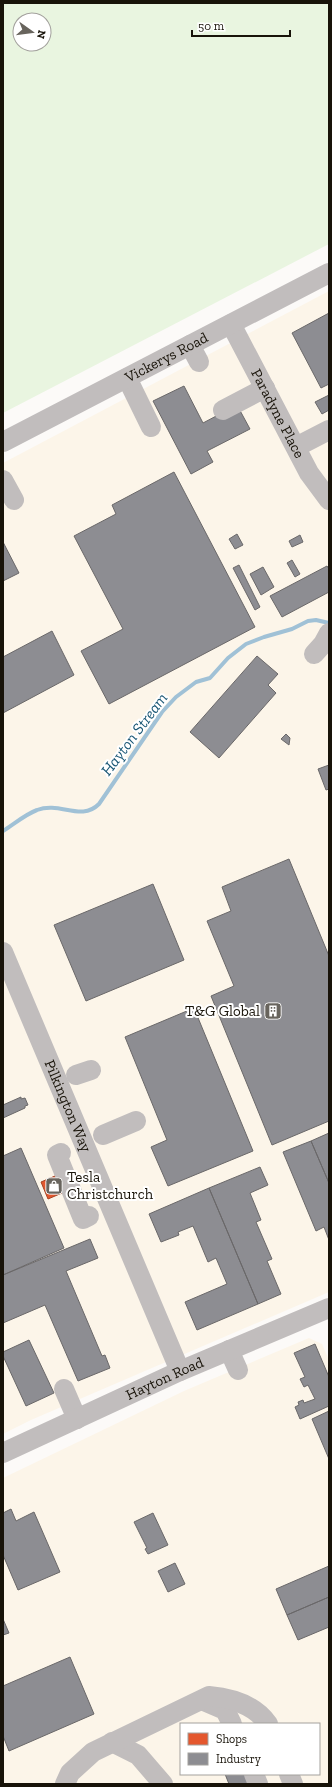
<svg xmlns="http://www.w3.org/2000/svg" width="332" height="1787" font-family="'Zilla Slab',serif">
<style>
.built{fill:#fcf5e9;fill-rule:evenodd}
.green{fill:#e9f5e0;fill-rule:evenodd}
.shops{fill:#e4572e;stroke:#a74323}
.industry{fill:#8d8d92;stroke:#6a6869}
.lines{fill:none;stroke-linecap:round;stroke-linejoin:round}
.stream{stroke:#a0c1d6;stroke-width:4}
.minor{stroke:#c1bdbd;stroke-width:20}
.labels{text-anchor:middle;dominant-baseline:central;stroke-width:4;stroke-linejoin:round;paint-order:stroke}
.street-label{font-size:15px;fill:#181309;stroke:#fff}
.poi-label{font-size:15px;fill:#181309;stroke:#fff;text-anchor:end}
.water-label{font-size:16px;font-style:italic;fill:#1a5775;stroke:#fff}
</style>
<rect width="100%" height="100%" fill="#fcfaf8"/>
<!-- built -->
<path class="built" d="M 329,291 L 329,1292 L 31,1420 L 3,1434 L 3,463 Z
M 309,1338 L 322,1344 L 329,1360 L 329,1784 L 3,1784 L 3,1478 L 184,1391 ZM 181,1724 L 319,1724 L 319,1774 L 181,1774 Z"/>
<!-- green -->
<path class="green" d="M 3,3 L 329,3 L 329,244 L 3,413 ZM 20,20 L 44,20 L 44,44 L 20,44 Z"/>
<!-- shops -->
<path class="shops" d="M 62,1173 L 69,1190 L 48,1199 L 41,1182 Z"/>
<!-- industry -->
<path class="industry" d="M 329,313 L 329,384 L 321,388 L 292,333 Z
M 184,386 L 203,423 L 237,405 L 250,429 L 207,451 L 213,462 L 191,474 L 153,401 Z
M 329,395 L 329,410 L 322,414 L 315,402 Z
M 174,472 L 255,627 L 109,704 L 81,651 L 123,629 L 74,536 L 116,514 L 112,505 Z
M 237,534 L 243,545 L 235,549 L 229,539 Z
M 300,535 L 303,542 L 292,547 L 289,541 Z
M 3,542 L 19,573 L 3,581 Z
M 292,560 L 300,574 L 295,577 L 287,563 Z
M 239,565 L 260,607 L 255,610 L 233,568 Z
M 327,566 L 329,569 L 329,592 L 282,617 L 270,596 Z
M 263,567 L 274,587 L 261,595 L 250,574 Z
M 52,631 L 74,675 L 3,713 L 3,657 Z
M 257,656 L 278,674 L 268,685 L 276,693 L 219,758 L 190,732 Z
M 286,734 L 290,738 L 289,745 L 281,739 Z
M 329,765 L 329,789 L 326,790 L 318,769 Z
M 289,859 L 329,956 L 329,1121 L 272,1145 L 211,996 L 234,986 L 207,921 L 231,911 L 222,887 Z
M 153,884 L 184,960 L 86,1001 L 54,925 Z
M 194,1008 L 253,1151 L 168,1186 L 151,1147 L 167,1140 L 125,1037 Z
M 21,1097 L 21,1099 L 25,1098 L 28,1105 L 25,1106 L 25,1108 L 3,1118 L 3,1105 Z
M 329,1133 L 329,1183 L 311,1141 Z
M 311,1141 L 329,1183 L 329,1240 L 324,1227 L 316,1231 L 283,1152 Z
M 21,1148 L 64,1248 L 3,1275 L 3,1156 Z
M 260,1167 L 268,1185 L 250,1193 L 261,1220 L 256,1222 L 272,1259 L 267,1261 L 281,1294 L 258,1304 L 209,1188 Z
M 209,1188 L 258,1304 L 197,1330 L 185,1302 L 227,1284 L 216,1258 L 208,1262 L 193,1226 L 178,1232 L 179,1235 L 161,1242 L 149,1214 Z
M 90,1239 L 98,1258 L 66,1271 L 102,1356 L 105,1355 L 110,1368 L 78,1381 L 45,1305 L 3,1323 L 3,1275 Z
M 29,1340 L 54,1393 L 26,1406 L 3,1356 L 3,1352 Z
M 315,1344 L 329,1377 L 329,1406 L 300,1419 L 295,1407 L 299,1405 L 298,1402 L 303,1400 L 304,1403 L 315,1399 L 308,1385 L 304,1387 L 300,1379 L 305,1377 L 294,1353 Z
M 329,1411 L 329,1459 L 312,1419 Z
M 11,1509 L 16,1521 L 34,1512 L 60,1572 L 18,1590 L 3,1555 L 3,1513 Z
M 153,1513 L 168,1545 L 148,1554 L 145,1549 L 147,1548 L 134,1522 Z
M 175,1563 L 185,1584 L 168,1592 L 158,1571 Z
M 329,1566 L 329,1597 L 287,1615 L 276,1589 Z
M 329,1597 L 329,1627 L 298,1640 L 287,1615 Z
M 3,1619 L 9,1633 L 3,1635 Z
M 70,1657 L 94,1714 L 9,1751 L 3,1736 L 3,1686 Z
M 225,1774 L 248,1774 L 251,1784 L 229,1784 Z"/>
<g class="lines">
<!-- stream -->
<path class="stream" d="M 3,831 C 14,824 26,814 37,810 C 60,801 81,822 99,804 L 162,712 L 176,697 L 196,682 L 210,678 L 228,658 L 246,644 L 264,637 L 292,629 L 308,621 L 316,620 L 329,623"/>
<!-- minor -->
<g class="minor">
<path id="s1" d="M 231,324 L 309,473 L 329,500"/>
<path d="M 190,345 L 199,362"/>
<path d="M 127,378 L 151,427"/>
<path d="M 223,410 L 265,388"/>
<path id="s2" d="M 3,442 L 329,273"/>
<path d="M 296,447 L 329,430"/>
<path d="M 3,480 L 14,500"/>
<path d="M 314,654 L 323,644 L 329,633"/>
<path id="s3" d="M 3,952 L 180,1371"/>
<path d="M 76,1075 L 91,1070"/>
<path d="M 103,1135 L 136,1121"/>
<path d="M 61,1153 L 57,1155 L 83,1219 L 89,1216"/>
<path d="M 229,1350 L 238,1370"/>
<path d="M 64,1389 L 77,1419"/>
<path id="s4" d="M 3,1453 L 180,1371 L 329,1308"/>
<path d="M 204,1701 L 225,1710 L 232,1724"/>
<path d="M 112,1742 L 138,1755 L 163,1784"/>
<path d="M 254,1774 L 258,1784"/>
<path d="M 289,1774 L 293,1784"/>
<path d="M 65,1784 L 70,1773 L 93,1752 L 209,1696 C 231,1698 255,1705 268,1724"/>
</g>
</g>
<!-- icons -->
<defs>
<symbol id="building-square" viewBox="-11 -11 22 22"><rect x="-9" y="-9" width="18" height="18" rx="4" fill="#68645d" stroke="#fff"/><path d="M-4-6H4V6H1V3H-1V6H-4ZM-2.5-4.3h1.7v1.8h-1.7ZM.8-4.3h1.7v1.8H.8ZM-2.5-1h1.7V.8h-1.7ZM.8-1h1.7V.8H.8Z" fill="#fff"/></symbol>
<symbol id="shop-square" viewBox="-11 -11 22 22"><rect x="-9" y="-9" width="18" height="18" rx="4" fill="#68645d" stroke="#fff"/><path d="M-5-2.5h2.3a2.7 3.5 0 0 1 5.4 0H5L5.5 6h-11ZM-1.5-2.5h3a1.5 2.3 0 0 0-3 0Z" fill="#fff"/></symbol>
</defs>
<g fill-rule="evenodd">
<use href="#building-square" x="263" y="1001" width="20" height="20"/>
<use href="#shop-square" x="44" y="1176" width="20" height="20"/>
</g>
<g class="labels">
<!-- street labels -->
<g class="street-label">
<text stroke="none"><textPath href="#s2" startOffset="184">Vickerys Road</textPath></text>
<text stroke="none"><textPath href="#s1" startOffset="101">Paradyne Place</textPath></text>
<text stroke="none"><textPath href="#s3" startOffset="167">Pilkington Way</textPath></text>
<text stroke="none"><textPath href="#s4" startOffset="178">Hayton Road</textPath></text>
</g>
<!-- poi labels -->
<g class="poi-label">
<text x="260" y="1011">T&amp;G Global</text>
<text x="67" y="1177" text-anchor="start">Tesla<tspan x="67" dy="17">Christchurch</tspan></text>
</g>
<!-- water labels -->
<g class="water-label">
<text transform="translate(134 734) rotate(-53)">Hayton Stream</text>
</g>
</g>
<!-- border -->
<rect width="332" height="1787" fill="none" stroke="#181309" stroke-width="8"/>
<!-- legend -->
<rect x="180" y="1723" width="140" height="52" fill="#ffffff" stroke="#a3a19d"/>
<rect x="188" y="1733" width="20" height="12" fill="#e4572e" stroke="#a3a19d"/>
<text x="216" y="1743" font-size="12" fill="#181309">Shops</text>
<rect x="188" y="1753" width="20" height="12" fill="#8d8d92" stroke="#a3a19d"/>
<text x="216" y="1763" font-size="12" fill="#181309">Industry</text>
<!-- north arrow -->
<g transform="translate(32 32) rotate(104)"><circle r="19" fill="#ffffff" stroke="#a3a19d"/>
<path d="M0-3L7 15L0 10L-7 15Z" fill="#68645d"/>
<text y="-6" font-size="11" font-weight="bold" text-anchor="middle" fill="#181309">N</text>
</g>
<!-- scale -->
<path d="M192 30v6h98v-6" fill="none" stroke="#181309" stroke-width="2"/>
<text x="198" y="30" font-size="12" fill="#181309" stroke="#ffffff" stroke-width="3" paint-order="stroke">50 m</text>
</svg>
